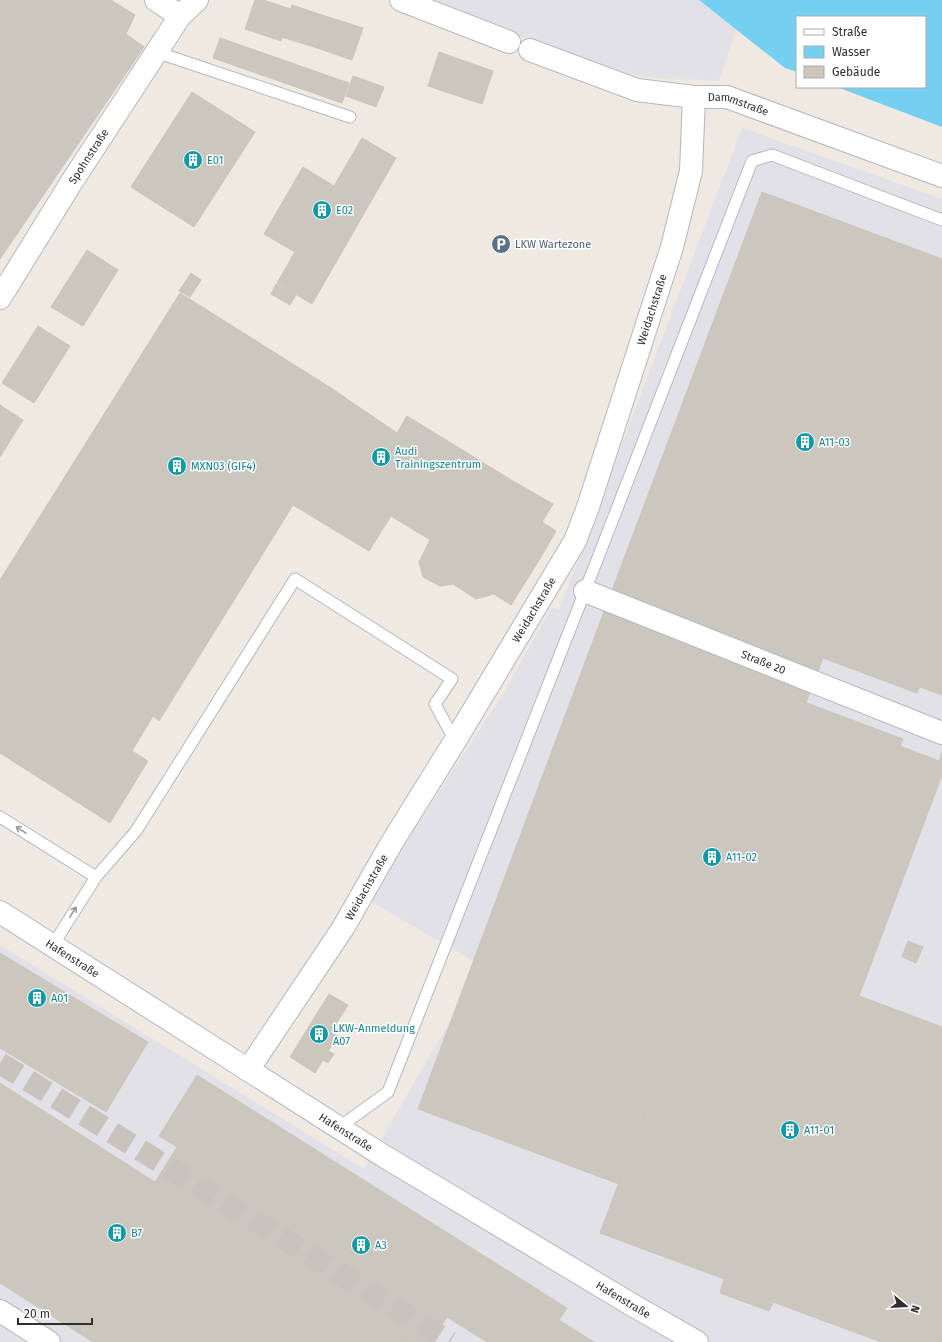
<svg xmlns="http://www.w3.org/2000/svg" width="942" height="1342" font-family="'Fira Sans',sans-serif">
<style>
.industrial{fill:#e3e1e8}
.water{fill:#75cff0}
.building{fill:#cbc7bf;stroke:#cbc5ba}
.lines{fill:none;stroke-linecap:round;stroke-linejoin:round}
.minor-tunnel{stroke:#c8c4bd;stroke-width:22;stroke-dasharray:22 11;stroke-linecap:butt}
.service-casing{stroke:#b4b7c1;stroke-width:13}
.minor-casing{stroke:#b4b7c1;stroke-width:24}
.service{stroke:#fff;stroke-width:11}
.minor{stroke:#fff;stroke-width:22}
.oneway{stroke:#969696}
.labels{text-anchor:middle;dominant-baseline:central;stroke-width:3;stroke-linejoin:round;paint-order:stroke}
.street-label{font-size:11px;fill:#2e2e2e;stroke:#fff}
.culture-label{font-size:11px;fill:#0d838f;stroke:#fff;text-anchor:start}
.service-label{font-size:11px;fill:#4e5e75;stroke:#fff;text-anchor:start}
</style>
<rect width="100%" height="100%" fill="#efe9e1"/>
<!-- industrial -->
<path class="industrial" d="M 413,0 L 699,0 L 736,29 L 719,81 L 640,77 Z
M 742,128 L 942,199 L 942,1342 L 0,1342 L 0,945 L 364,1169 L 482,966 L 368,900 L 503,694 L 552,607 L 559,610 Z"/>
<!-- water -->
<path class="water" d="M 699,0 L 942,0 L 942,127 L 837,87 L 925,87 L 925,17 L 797,17 L 797,72 L 785,68 Z"/>
<!-- building -->
<path class="building" d="M 0,0 L 111,0 L 135,15 L 126,34 L 144,47 L 0,259 Z
M 255,0 L 263,0 L 291,9 L 281,41 L 245,29 Z
M 292,5 L 328,17 L 317,48 L 282,37 Z
M 328,17 L 363,28 L 352,60 L 317,48 Z
M 220,38 L 349,83 L 342,103 L 213,58 Z
M 439,52 L 493,71 L 482,104 L 428,86 Z
M 353,76 L 384,87 L 376,107 L 346,96 Z
M 192,92 L 255,132 L 194,227 L 131,187 Z
M 362,138 L 396,158 L 312,304 L 277,283 L 295,252 L 264,234 L 303,167 L 334,186 Z
M 762,192 L 942,259 L 942,695 L 920,687 L 917,693 L 823,658 L 806,703 L 599,625 Z
M 87,250 L 118,270 L 83,326 L 51,307 Z
M 191,273 L 201,280 L 190,297 L 179,291 Z
M 276,284 L 296,295 L 290,305 L 271,294 Z
M 180,293 L 331,388 L 133,705 L 0,622 L 0,580 Z
M 38,326 L 70,346 L 34,403 L 2,383 Z
M 331,388 L 397,433 L 407,416 L 513,481 L 465,561 L 391,516 L 369,551 L 293,505 L 259,560 L 234,544 Z
M 0,405 L 23,420 L 0,457 Z
M 513,481 L 553,504 L 542,522 L 556,531 L 538,562 L 484,530 Z
M 484,530 L 538,562 L 511,605 L 494,594 L 476,599 L 453,584 L 440,586 L 423,577 L 419,562 L 430,540 L 465,561 Z
M 234,544 L 259,560 L 159,721 L 153,716 L 133,705 Z
M 0,622 L 133,705 L 153,716 L 132,751 L 148,761 L 110,823 L 0,753 Z
M 599,625 L 903,739 L 900,746 L 939,761 L 942,752 L 942,775 L 859,996 L 710,940 L 619,1184 L 418,1109 Z
M 710,940 L 942,1027 L 942,1342 L 881,1342 L 773,1302 L 769,1311 L 720,1293 L 724,1279 L 600,1233 Z
M 908,941 L 923,947 L 916,963 L 902,957 Z
M 0,953 L 148,1042 L 106,1112 L 0,1048 Z
M 329,994 L 348,1005 L 331,1032 L 338,1036 L 328,1051 L 334,1054 L 328,1063 L 323,1060 L 315,1073 L 290,1057 Z
M 197,1075 L 567,1308 L 559,1320 L 594,1342 L 487,1342 L 447,1317 L 431,1342 L 408,1342 L 155,1182 L 177,1147 L 159,1136 Z
M 0,1083 L 155,1182 L 408,1342 L 93,1342 L 0,1283 Z"/>
<g class="lines">
<!-- minor-tunnel -->
<path class="minor-tunnel" d="M 0,1063 L 450,1342"/>
<defs>
<path id="service" d="M 156,52 L 350,117
M 0,817 L 96,877 L 53,945
M 96,877 L 136,831 L 295,579 L 452,679 L 435,704 L 455,741
M 338,1128 L 388,1092 L 585,591 L 752,161 L 772,155 L 942,220"/>
<g id="minor">
<path d="M 156,0 L 180,16"/>
<path d="M 401,0 L 509,42"/>
<path id="s1" d="M 530,50 L 637,90 L 694,97 L 727,97 L 942,176"/>
<path id="s2" d="M 0,298 L 71,183 L 180,16 L 197,0"/>
<path id="s3" d="M 585,591 L 942,733"/>
<path id="s4" d="M 0,912 L 382,1155 L 634,1306 L 697,1342"/>
<path id="s5" d="M 248,1070 L 343,928 L 391,844 L 455,741 L 575,541 L 588,507 L 672,247 L 691,171 L 694,97"/>
<path d="M 0,1311 L 49,1342"/>
</g>
</defs>
<!-- service casing -->
<use href="#service" class="service-casing"/>
<!-- minor casing -->
<use href="#minor" class="minor-casing"/>
<!-- service -->
<use href="#service" class="service"/>
<!-- minor -->
<use href="#minor" class="minor"/>
</g>
<!-- one-way arrows -->
<defs><path id="oneway-shaft" d="M-6 0H5M1.5-3L5.5 0L1.5 3" fill="none" stroke-width="1.6" stroke-linecap="round" stroke-linejoin="round"/></defs>
<g class="oneway">
<use href="#oneway-shaft" transform="translate(21 830) rotate(-148)"/>
<use href="#oneway-shaft" transform="translate(73 912) rotate(-58)"/>
</g>
<!-- icons -->
<defs>
<symbol id="building-disc" viewBox="-11 -11 22 22"><circle r="9.5" fill="#0f9aa8" stroke="#fff"/><path d="M-4-6H4V6H1V3H-1V6H-4ZM-2.5-4.3h1.7v1.8h-1.7ZM.8-4.3h1.7v1.8H.8ZM-2.5-1h1.7V.8h-1.7ZM.8-1h1.7V.8H.8Z" fill="#fff"/></symbol>
<symbol id="parking-disc" viewBox="-11 -11 22 22"><circle r="9.5" fill="#5c6f8a" stroke="#fff"/><path d="M-3.5-5.5H1a3.5 3.5 0 0 1 0 7H-1V5.5H-3.5ZM-1-3.4V-.6H.8a1.4 1.4 0 0 0 0-2.8Z" fill="#fff"/></symbol>
</defs>
<g fill-rule="evenodd">
<use href="#building-disc" x="182" y="149" width="22" height="22"/>
<use href="#building-disc" x="311" y="199" width="22" height="22"/>
<use href="#parking-disc" x="490" y="233" width="22" height="22"/>
<use href="#building-disc" x="794" y="431" width="22" height="22"/>
<use href="#building-disc" x="370" y="446" width="22" height="22"/>
<use href="#building-disc" x="166" y="455" width="22" height="22"/>
<use href="#building-disc" x="701" y="846" width="22" height="22"/>
<use href="#building-disc" x="26" y="987" width="22" height="22"/>
<use href="#building-disc" x="308" y="1023" width="22" height="22"/>
<use href="#building-disc" x="779" y="1119" width="22" height="22"/>
<use href="#building-disc" x="106" y="1222" width="22" height="22"/>
<use href="#building-disc" x="350" y="1234" width="22" height="22"/>
</g>
<g class="labels">
<!-- street labels -->
<g class="street-label">
<text stroke="none"><textPath href="#s1" startOffset="217">Dammstraße</textPath></text>
<text stroke="none"><textPath href="#s2" startOffset="167">Spohnstraße</textPath></text>
<text stroke="none"><textPath href="#s5" startOffset="866">Weidachstraße</textPath></text>
<text stroke="none"><textPath href="#s5" startOffset="542">Weidachstraße</textPath></text>
<text stroke="none"><textPath href="#s3" startOffset="192">Straße 20</textPath></text>
<text stroke="none"><textPath href="#s5" startOffset="218">Weidachstraße</textPath></text>
<text stroke="none"><textPath href="#s4" startOffset="86">Hafenstraße</textPath></text>
<text stroke="none"><textPath href="#s4" startOffset="410">Hafenstraße</textPath></text>
<text stroke="none"><textPath href="#s4" startOffset="734">Hafenstraße</textPath></text>
</g>
<!-- culture labels -->
<g class="culture-label">
<text x="207" y="160">E01</text>
<text x="336" y="210">E02</text>
<text x="819" y="442">A11-03</text>
<text x="395" y="451">Audi<tspan x="395" dy="13">Trainingszentrum</tspan></text>
<text x="191" y="466">MXN03 (GIF4)</text>
<text x="726" y="857">A11-02</text>
<text x="51" y="998">A01</text>
<text x="333" y="1028">LKW-Anmeldung<tspan x="333" dy="13">A07</tspan></text>
<text x="804" y="1130">A11-01</text>
<text x="131" y="1233">B7</text>
<text x="375" y="1245">A3</text>
</g>
<!-- service labels -->
<g class="service-label">
<text x="515" y="244">LKW Wartezone</text>
</g>
</g>
<!-- legend -->
<rect x="796" y="16" width="130" height="72" fill="#ffffff" stroke="#ababab"/>
<rect x="804" y="29" width="20" height="6" fill="#ffffff" stroke="#ababab"/>
<text x="832" y="36" font-size="12" fill="#2e2e2e">Straße</text>
<rect x="804" y="46" width="20" height="12" fill="#75cff0" stroke="#ababab"/>
<text x="832" y="56" font-size="12" fill="#2e2e2e">Wasser</text>
<rect x="804" y="66" width="20" height="12" fill="#cbc7bf" stroke="#ababab"/>
<text x="832" y="76" font-size="12" fill="#2e2e2e">Gebäude</text>
<!-- north arrow -->
<g transform="translate(906 1306) rotate(108)" stroke="#ffffff" stroke-width="3" paint-order="stroke">
<path d="M0-3L7 15L0 10L-7 15Z" fill="#2e2e2e"/>
<text y="-6" font-size="11" font-weight="bold" text-anchor="middle" fill="#2e2e2e">N</text>
</g>
<!-- scale -->
<path d="M18 1318v6h74v-6" fill="none" stroke="#2e2e2e" stroke-width="2"/>
<text x="24" y="1318" font-size="12" fill="#2e2e2e" stroke="#ffffff" stroke-width="3" paint-order="stroke">20 m</text>
</svg>
